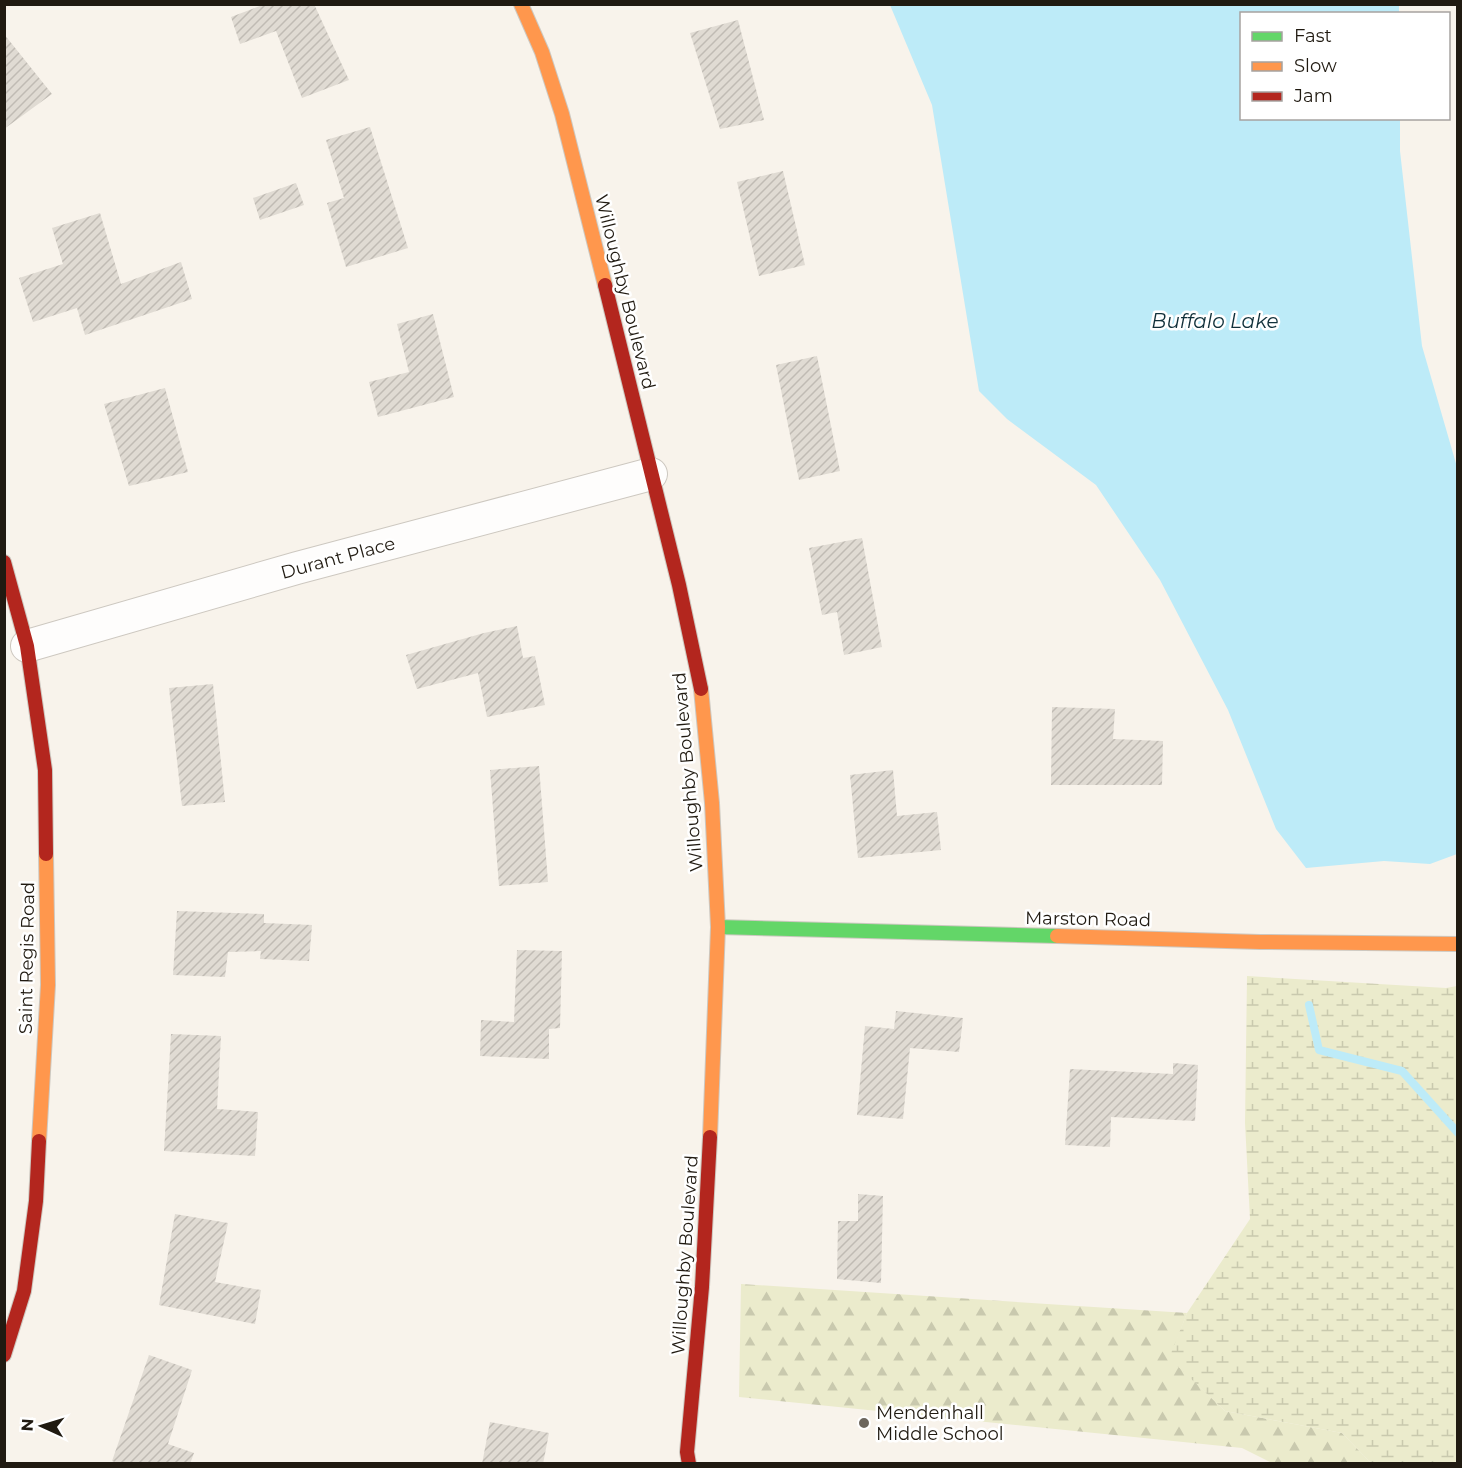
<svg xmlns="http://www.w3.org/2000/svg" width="1462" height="1468" font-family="Montserrat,sans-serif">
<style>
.forest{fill:url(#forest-firs)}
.wetland{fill:url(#wetland-marsh)}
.water{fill:#bdebf8}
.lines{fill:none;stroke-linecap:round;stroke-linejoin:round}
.stream{stroke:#bdebf8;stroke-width:8}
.building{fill:url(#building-hatch)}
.street-casing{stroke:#cdc8c0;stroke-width:34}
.fast-casing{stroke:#cdc8c0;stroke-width:16}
.slow-casing{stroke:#cdc8c0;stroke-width:16}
.jam-casing{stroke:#cdc8c0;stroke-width:16}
.street{stroke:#fefdfc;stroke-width:32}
.fast{stroke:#63d668;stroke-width:14}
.slow{stroke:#ff974d;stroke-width:14}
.jam{stroke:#b3261e;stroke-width:14}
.poi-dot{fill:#6c665d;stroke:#fff;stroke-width:2}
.labels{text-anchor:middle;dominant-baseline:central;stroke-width:5;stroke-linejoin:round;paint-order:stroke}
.street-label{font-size:18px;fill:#201a11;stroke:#fff}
.poi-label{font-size:18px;fill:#201a11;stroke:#fff;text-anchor:start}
.water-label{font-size:20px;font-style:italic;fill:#10303a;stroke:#fff}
</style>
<defs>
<pattern id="forest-firs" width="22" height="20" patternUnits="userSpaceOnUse" patternTransform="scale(1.5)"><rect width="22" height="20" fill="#ebebcc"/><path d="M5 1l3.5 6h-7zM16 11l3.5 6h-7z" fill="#c9c9ae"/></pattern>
<pattern id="wetland-marsh" width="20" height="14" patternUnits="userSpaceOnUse" patternTransform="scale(1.5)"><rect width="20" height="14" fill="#ebebcc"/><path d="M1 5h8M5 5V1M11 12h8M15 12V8" fill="none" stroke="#c9c9ae"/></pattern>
<pattern id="building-hatch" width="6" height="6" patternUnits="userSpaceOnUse" patternTransform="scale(1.5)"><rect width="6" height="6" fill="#e0dbd3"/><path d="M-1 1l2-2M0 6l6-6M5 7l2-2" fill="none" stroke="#c0bbb4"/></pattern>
</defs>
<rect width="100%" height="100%" fill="#f8f3eb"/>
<!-- forest -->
<path class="forest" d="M 741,1284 L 1187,1313 L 1170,1358 L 1225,1411 L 1342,1433 L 1371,1463 L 1272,1463 L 1242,1448 L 739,1397 Z"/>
<!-- wetland -->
<path class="wetland" d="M 1247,976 L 1446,988 L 1457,986 L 1457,1463 L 1371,1463 L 1342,1433 L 1225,1411 L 1169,1358 L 1187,1313 L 1250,1219 L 1245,1123 Z"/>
<!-- water -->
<path class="water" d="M 890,5 L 1399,5 L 1399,13 L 1242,14 L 1242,118 L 1400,119 L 1400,151 L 1422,346 L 1457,467 L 1457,854 L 1430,864 L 1384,861 L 1306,868 L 1276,829 L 1228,710 L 1160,580 L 1096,485 L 1007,419 L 979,391 L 932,105 Z"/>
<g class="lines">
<!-- stream -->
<path class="stream" d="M 1309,1005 L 1319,1050 L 1402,1071 L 1458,1133"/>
</g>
<!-- building -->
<path class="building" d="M 265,4 L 314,4 L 349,80 L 302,98 L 276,31 L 240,44 L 231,17 Z
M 738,20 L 764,120 L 720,129 L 690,33 Z
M 4,34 L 52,94 L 4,129 Z
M 370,127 L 408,248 L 346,267 L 327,203 L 344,198 L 326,140 Z
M 783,171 L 805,265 L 759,276 L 737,182 Z
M 296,183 L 304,205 L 260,220 L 253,198 Z
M 100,213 L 121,284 L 181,262 L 192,299 L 85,335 L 77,308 L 33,322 L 19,278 L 63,264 L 52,228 Z
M 433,314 L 454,397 L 378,417 L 369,382 L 409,372 L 397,324 Z
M 817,356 L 840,471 L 799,480 L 776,365 Z
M 165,388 L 188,472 L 129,486 L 104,404 Z
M 862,538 L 882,647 L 844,655 L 837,612 L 822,615 L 809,548 Z
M 517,626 L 523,658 L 535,656 L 545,705 L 487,717 L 478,673 L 417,689 L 406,655 L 484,633 Z
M 213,684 L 225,802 L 182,806 L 169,688 Z
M 1052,707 L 1115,709 L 1113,739 L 1163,741 L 1162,785 L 1051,785 Z
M 539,766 L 548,882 L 499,886 L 490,770 Z
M 893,770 L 897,816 L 937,812 L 941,850 L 858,858 L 850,775 Z
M 177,911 L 264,914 L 264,923 L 312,925 L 309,961 L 260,959 L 261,951 L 228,952 L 225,977 L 173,975 Z
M 517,950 L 562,951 L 560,1028 L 549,1029 L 549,1059 L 480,1056 L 481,1020 L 514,1022 Z
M 896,1011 L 963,1018 L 959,1052 L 910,1048 L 903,1119 L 857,1115 L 865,1026 L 894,1029 Z
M 171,1034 L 221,1036 L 217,1109 L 258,1112 L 255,1156 L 164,1151 Z
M 1173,1063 L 1198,1065 L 1195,1121 L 1111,1117 L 1110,1147 L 1065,1145 L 1070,1069 L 1173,1074 Z
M 858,1194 L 883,1196 L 881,1283 L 837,1279 L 838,1221 L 858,1221 Z
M 175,1214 L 228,1223 L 215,1282 L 261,1290 L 255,1324 L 159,1305 Z
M 149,1355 L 192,1370 L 168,1444 L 194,1453 L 190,1464 L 120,1464 L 112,1461 Z
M 490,1422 L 549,1433 L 543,1464 L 482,1464 Z"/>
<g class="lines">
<defs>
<path id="street" d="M 27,646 L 297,568 L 651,474"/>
<path id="fast" d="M 718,927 L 1057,936"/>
<path id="slow" d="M 521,4 L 542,52 L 562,114 L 605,285
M 701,689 L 712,803 L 718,927 L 710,1137
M 1057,936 L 1260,942 L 1458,944
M 39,1141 L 48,985 L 46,854"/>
<path id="jam" d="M 605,285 L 679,585 L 701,689
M 4,562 L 27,646 L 45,770 L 46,854
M 4,1355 L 24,1291 L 36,1201 L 39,1141
M 689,1464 L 687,1452 L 702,1287 L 710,1137"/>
</defs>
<!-- street casing -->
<use href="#street" class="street-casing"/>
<!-- fast casing -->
<use href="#fast" class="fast-casing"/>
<!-- slow casing -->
<use href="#slow" class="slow-casing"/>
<!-- jam casing -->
<use href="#jam" class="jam-casing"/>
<!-- street -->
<use href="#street" class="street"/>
<!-- fast -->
<use href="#fast" class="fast"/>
<!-- slow -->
<use href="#slow" class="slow"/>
<!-- jam -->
<use href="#jam" class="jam"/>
</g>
<!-- markers -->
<circle class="poi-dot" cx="864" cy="1423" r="6"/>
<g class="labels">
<!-- street labels -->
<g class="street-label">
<text transform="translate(625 292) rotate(76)">Willoughby Boulevard</text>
<text transform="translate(338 558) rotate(-15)">Durant Place</text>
<text transform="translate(688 772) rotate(-95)">Willoughby Boulevard</text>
<text transform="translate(1088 919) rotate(1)">Marston Road</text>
<text transform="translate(27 958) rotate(-89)">Saint Regis Road</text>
<text transform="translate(685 1255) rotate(-86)">Willoughby Boulevard</text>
</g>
<!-- poi labels -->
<g class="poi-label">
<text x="876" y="1413">Mendenhall<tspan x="876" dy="21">Middle School</tspan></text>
</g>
<!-- water labels -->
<g class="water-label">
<text x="1215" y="321">Buffalo Lake</text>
</g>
</g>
<!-- border -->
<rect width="1462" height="1468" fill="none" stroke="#201a11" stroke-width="12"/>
<!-- legend -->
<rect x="1240" y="12" width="210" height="108" fill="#ffffff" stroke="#a6a3a0" stroke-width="1.5"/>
<rect x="1252" y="32" width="30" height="9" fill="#63d668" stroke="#a6a3a0" stroke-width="1.5"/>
<text x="1294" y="42" font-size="18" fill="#201a11">Fast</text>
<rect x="1252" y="62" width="30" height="9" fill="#ff974d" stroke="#a6a3a0" stroke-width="1.5"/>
<text x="1294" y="72" font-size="18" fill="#201a11">Slow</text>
<rect x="1252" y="92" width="30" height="9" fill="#b3261e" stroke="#a6a3a0" stroke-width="1.5"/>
<text x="1294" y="102" font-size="18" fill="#201a11">Jam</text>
<!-- north arrow -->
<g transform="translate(42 1426) rotate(274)" stroke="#ffffff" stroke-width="4.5" paint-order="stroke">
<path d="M0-4.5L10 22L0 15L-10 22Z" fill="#201a11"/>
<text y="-9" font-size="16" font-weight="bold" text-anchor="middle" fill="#201a11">N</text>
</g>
</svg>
